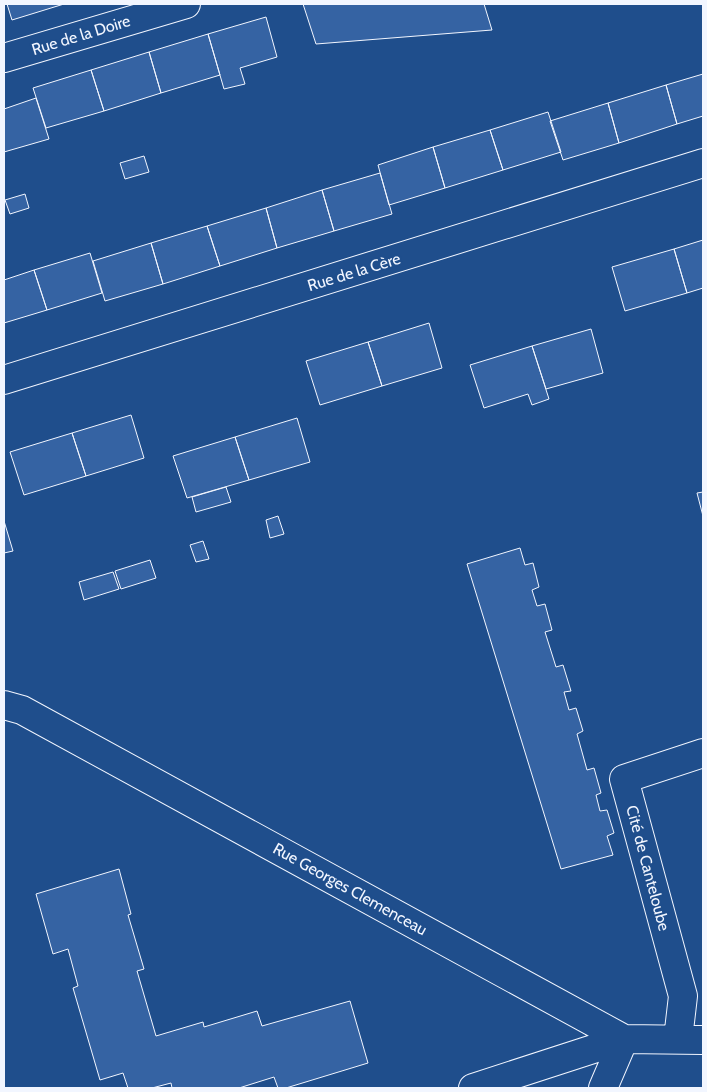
<svg xmlns="http://www.w3.org/2000/svg" width="707" height="1092" font-family="Cabin,sans-serif">
<style>
.building{fill:#3563a3;stroke:#f2f6ff}
.lines{fill:none;stroke-linecap:round;stroke-linejoin:round}
.street-casing{stroke:#f2f6ff;stroke-width:30}
.street{stroke:#1f4e8c;stroke-width:28}
.labels{text-anchor:middle;dominant-baseline:central;stroke-width:4;stroke-linejoin:round;paint-order:stroke}
.street-label{font-size:16px;fill:#f2f6ff;stroke:#1f4e8c}
</style>
<rect width="100%" height="100%" fill="#1f4e8c"/>
<!-- building -->
<path class="building" d="M 7,4 L 64,4 L 12,20 Z
M 303,4 L 484,4 L 492,30 L 316,44 Z
M 266,17 L 277,57 L 240,68 L 245,84 L 224,89 L 208,34 Z
M 208,34 L 220,75 L 161,93 L 149,52 Z
M 149,52 L 161,93 L 104,111 L 91,70 Z
M 91,70 L 104,111 L 46,128 L 33,88 Z
M 703,74 L 703,116 L 677,124 L 666,85 Z
M 666,85 L 677,124 L 619,143 L 608,103 Z
M 36,98 L 49,139 L 4,152 L 4,109 Z
M 608,103 L 619,143 L 563,160 L 550,121 Z
M 548,112 L 561,152 L 503,170 L 490,130 Z
M 490,130 L 503,170 L 445,188 L 433,147 Z
M 433,147 L 445,188 L 389,205 L 378,165 Z
M 144,156 L 149,172 L 125,179 L 120,163 Z
M 380,173 L 392,214 L 334,231 L 322,190 Z
M 322,190 L 334,231 L 277,248 L 266,208 Z
M 25,194 L 29,208 L 10,214 L 5,200 Z
M 266,208 L 277,248 L 220,266 L 207,226 Z
M 207,226 L 220,266 L 163,284 L 151,243 Z
M 703,240 L 703,288 L 687,293 L 674,249 Z
M 151,243 L 163,284 L 105,301 L 93,261 Z
M 674,249 L 687,293 L 625,311 L 612,267 Z
M 90,253 L 102,293 L 47,310 L 34,270 Z
M 34,270 L 47,310 L 4,323 L 4,280 Z
M 429,323 L 442,368 L 382,386 L 368,342 Z
M 591,329 L 603,373 L 546,389 L 532,346 Z
M 368,342 L 382,386 L 320,405 L 306,361 Z
M 532,346 L 549,399 L 532,405 L 528,394 L 484,408 L 470,365 Z
M 131,415 L 144,458 L 86,476 L 72,433 Z
M 297,418 L 310,462 L 249,480 L 235,437 Z
M 72,433 L 86,476 L 24,495 L 10,452 Z
M 235,437 L 249,480 L 187,498 L 173,456 Z
M 226,487 L 231,502 L 196,512 L 192,497 Z
M 703,492 L 703,516 L 697,493 Z
M 278,516 L 284,534 L 270,538 L 266,520 Z
M 4,521 L 13,551 L 4,553 Z
M 203,541 L 209,559 L 196,562 L 190,545 Z
M 520,548 L 525,565 L 533,563 L 539,587 L 532,590 L 537,606 L 545,604 L 552,630 L 545,632 L 556,667 L 563,665 L 571,691 L 564,692 L 569,710 L 576,708 L 583,731 L 577,734 L 587,770 L 594,768 L 601,793 L 596,795 L 600,811 L 607,810 L 614,833 L 607,836 L 613,855 L 561,869 L 467,564 Z
M 150,560 L 156,578 L 121,589 L 115,571 Z
M 113,572 L 119,589 L 84,600 L 79,582 Z
M 119,869 L 131,914 L 128,915 L 144,969 L 137,971 L 156,1036 L 203,1022 L 204,1027 L 257,1011 L 262,1026 L 350,1001 L 368,1063 L 286,1088 L 278,1088 L 274,1077 L 239,1088 L 172,1088 L 171,1083 L 152,1088 L 128,1088 L 123,1073 L 100,1080 L 73,988 L 78,986 L 68,949 L 53,954 L 36,894 Z"/>
<g class="lines">
<defs>
<path id="street" d="M 4,58 L 186,4
M 4,380 L 703,163
M 4,705 L 22,710 L 624,1039 L 703,1040
M 678,1039 L 683,996 L 624,779 L 703,753
M 473,1088 L 624,1039
M 603,1088 L 624,1039"/>
</defs>
<!-- street casing -->
<use href="#street" class="street-casing"/>
<!-- street -->
<use href="#street" class="street"/>
</g>
<g class="labels">
<!-- street labels -->
<g class="street-label">
<text transform="translate(81 35) rotate(-17)">Rue de la Doire</text>
<text transform="translate(354 272) rotate(-17)">Rue de la Cère</text>
<text transform="translate(648 868) rotate(75)">Cité de Canteloube</text>
<text transform="translate(350 889) rotate(29)">Rue Georges Clemenceau</text>
</g>
</g>
<!-- border -->
<rect width="707" height="1092" fill="none" stroke="#f2f6ff" stroke-width="10"/>
</svg>
